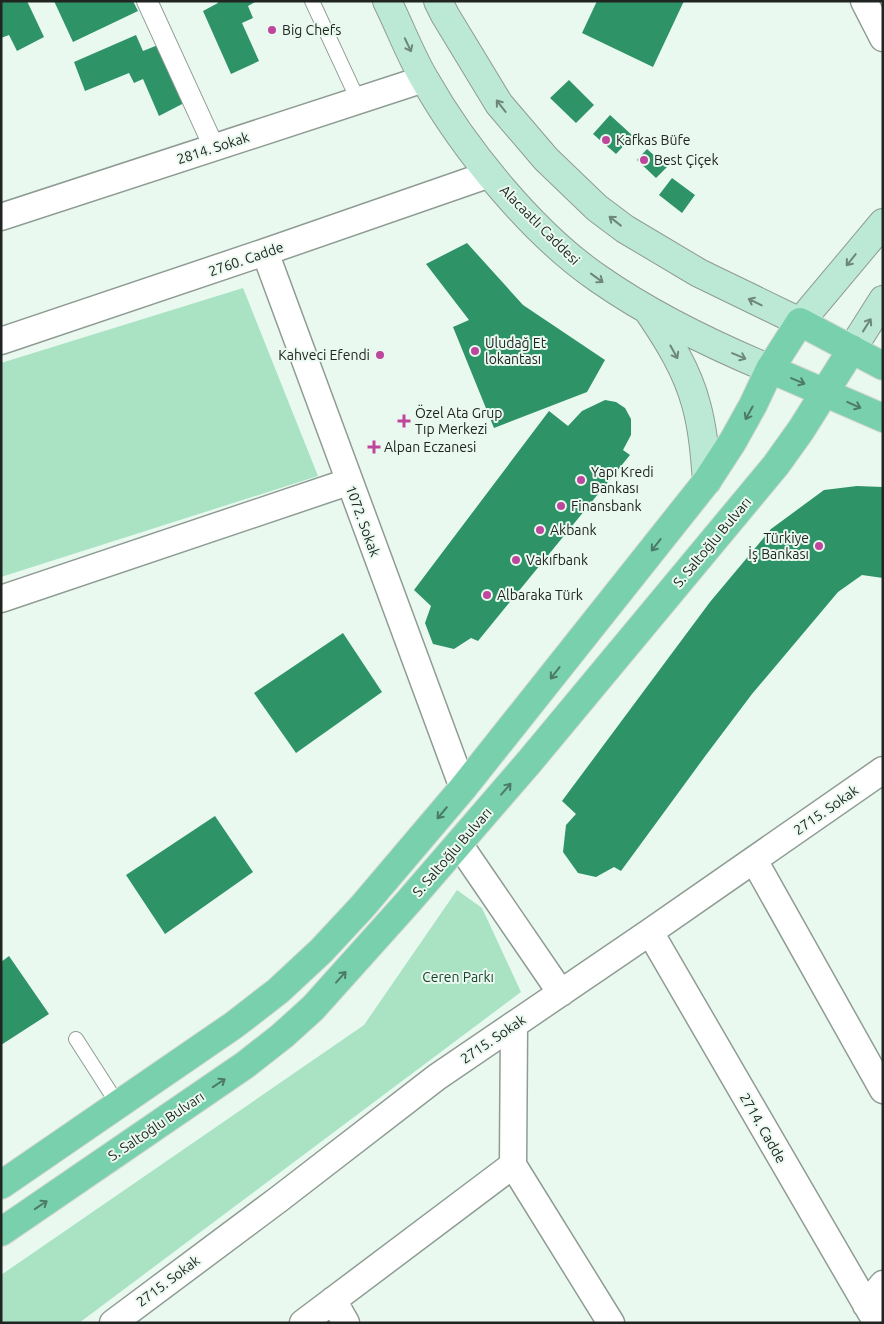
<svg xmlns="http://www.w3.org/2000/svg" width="884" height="1324" font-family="Ubuntu,sans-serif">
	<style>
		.green { fill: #a9e3c3 }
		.building { fill: #2e9366 }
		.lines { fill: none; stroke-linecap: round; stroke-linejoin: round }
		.service-casing { stroke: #8f9c94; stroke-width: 16 }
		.pedestrian-casing { stroke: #8f9c94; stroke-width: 22 }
		.minor-casing { stroke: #8f9c94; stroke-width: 29 }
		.secondary-casing { stroke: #8f9c94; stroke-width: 30 }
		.primary-casing { stroke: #d7d8d7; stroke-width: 30 }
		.service { stroke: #fff; stroke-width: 14 }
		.pedestrian { stroke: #fff; stroke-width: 20 }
		.minor { stroke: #fff; stroke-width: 26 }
		.secondary { stroke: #bce8d6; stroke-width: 28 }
		.primary { stroke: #79d0ad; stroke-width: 28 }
		.oneway { stroke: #6e867c }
		.oneway2 { stroke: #4c7a68 }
		.poi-dot { fill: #be479d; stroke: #eaf9f0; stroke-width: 2 }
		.labels { text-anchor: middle; stroke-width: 4; stroke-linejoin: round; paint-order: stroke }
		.poi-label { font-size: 14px; fill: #202522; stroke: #eaf9f0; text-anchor: start }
		.street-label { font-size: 14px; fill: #202522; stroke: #eaf9f0 }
		.park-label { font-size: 14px; fill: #153e2b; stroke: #eaf9f0 }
	</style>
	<rect width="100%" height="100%" fill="#eaf9f0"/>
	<path class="green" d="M243 288 318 476 1 577V363Z
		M457 890 482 908 521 992 79 1323H1V1275L364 1025Z"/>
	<path class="building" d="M1 1H27L44 37 17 51 9 35 1 38Z
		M54 1H133L138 11 73 42Z
		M217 1H257L248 6 253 18 242 23 259 61 231 74 203 11 218 3Z
		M597 1H684L653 67 582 33Z
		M136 35 143 51 158 45 186 102 159 116 143 79 134 83 129 73 85 91 74 62Z
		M569 80 594 105 576 123 550 98Z
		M610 115 633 136 616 154 593 134Z
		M647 149 667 167 656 178 637 160Z
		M672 178 695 195 682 213 659 195Z
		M467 243 523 305 605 360 587 392 494 428 453 327 469 320 426 264Z
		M605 400 616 402 625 408 631 419V435L623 450 630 455 478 641 471 638 454 649 433 644 425 623 431 606 414 590 549 411 568 426 582 411Z
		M857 486 883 487V578L862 575 838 592 752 694 706 755 621 871 614 867 596 877 578 873 563 852 566 825 576 814 562 801 710 602 771 529 824 490Z
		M343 633 382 692 296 753 254 693Z
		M215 816 253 872 165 934 126 875Z
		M9 956 49 1014 1 1045V962Z"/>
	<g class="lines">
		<g class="service-casing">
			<path id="service" d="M312 1 358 100
				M76 1039 119 1106"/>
		</g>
		<g class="pedestrian-casing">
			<path id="pedestrian" d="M147 1 214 147"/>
		</g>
		<g class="minor-casing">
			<path id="minor" d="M864 1 883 38
				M1 217 424 79
				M265 252 463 788
				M1 341 265 252 490 174
				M1 599 348 482
				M459 844 561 993
				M754 860 883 1090
				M650 932 877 1323
				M514 1025 513 1165 611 1323
				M333 1300 346 1323
				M866 1305 883 1284
				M113 1323 279 1199 437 1077 650 932 883 770
				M303 1323 513 1165"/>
		</g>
		<g class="secondary-casing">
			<path id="secondary" d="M387 1C400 27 410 55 425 80 464 149 533 234 599 279 652 316 710 344 770 369
				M438 1 445 15 499 104 546 159 597 208 625 229 699 273 800 322 883 223
				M649 312C668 340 687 370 696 404 703 429 705 455 707 481
				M852 349 883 300"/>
		</g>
		<g class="primary-casing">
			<path id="primary" d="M770 369 883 418
				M1 1185 234 1025 278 991 321 951 362 907 463 788 707 481 733 441 753 405 770 369 800 322 883 366
				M1 1232 245 1065 282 1036 313 1008 409 901 530 761 776 465 801 430 852 349"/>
		</g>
		<use href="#service" class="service"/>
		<use href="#pedestrian" class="pedestrian"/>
		<use href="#minor" class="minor"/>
		<use href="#secondary" class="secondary"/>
		<use href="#primary" class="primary"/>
	</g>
	<defs><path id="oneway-shaft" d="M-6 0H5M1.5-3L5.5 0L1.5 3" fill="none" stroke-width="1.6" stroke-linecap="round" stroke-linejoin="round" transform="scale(1.25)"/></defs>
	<g class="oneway">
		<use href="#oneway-shaft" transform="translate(408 45) rotate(65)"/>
		<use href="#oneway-shaft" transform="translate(501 106) rotate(-128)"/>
		<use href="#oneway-shaft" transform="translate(615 221) rotate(-142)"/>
		<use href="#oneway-shaft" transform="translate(851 260) rotate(129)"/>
		<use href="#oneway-shaft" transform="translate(597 278) rotate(36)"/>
		<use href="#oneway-shaft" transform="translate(755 302) rotate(-154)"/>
		<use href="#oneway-shaft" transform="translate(867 325) rotate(-58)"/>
		<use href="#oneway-shaft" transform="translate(674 352) rotate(61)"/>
		<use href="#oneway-shaft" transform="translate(739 356) rotate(23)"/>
	</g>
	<g class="oneway2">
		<use href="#oneway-shaft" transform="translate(798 381) rotate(23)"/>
		<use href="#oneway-shaft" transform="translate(854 405) rotate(24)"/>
		<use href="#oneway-shaft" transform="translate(749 413) rotate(119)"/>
		<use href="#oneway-shaft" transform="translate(656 545) rotate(128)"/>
		<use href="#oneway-shaft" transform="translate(555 673) rotate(128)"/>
		<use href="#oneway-shaft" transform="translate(506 789) rotate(-49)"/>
		<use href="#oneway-shaft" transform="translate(442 813) rotate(130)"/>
		<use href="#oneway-shaft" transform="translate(341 977) rotate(-48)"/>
		<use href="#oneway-shaft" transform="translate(219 1083) rotate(-34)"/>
		<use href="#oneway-shaft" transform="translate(41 1205) rotate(-34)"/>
	</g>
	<g class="poi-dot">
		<circle cx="272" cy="30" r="5"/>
		<circle cx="606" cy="140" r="5"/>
		<circle cx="644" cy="160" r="5"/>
		<circle cx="475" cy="351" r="5"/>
		<circle cx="380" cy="355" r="5"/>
		<path d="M401.5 413.5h5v5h5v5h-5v5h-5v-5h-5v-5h5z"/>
		<path d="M371.5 439.5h5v5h5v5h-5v5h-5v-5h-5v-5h5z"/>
		<circle cx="581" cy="480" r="5"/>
		<circle cx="561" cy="506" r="5"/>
		<circle cx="540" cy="530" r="5"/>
		<circle cx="819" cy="546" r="5"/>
		<circle cx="516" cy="560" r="5"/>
		<circle cx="487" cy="595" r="5"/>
	</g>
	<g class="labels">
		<g class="poi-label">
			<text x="282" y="35">Big Chefs</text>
			<text x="616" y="145">Kafkas Büfe</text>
			<text x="654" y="165">Best Çiçek</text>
			<text x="485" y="348">Uludağ Et<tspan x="485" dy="16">lokantası</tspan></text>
			<text x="370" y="360" text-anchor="end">Kahveci Efendi</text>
			<text x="415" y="418">Özel Ata Grup<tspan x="415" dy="16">Tıp Merkezi</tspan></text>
			<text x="384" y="452">Alpan Eczanesi</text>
			<text x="591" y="477">Yapı Kredi<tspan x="591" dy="16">Bankası</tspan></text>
			<text x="571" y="511">Finansbank</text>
			<text x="550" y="535">Akbank</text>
			<text x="809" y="543" text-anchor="end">Türkiye<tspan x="809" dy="16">İş Bankası</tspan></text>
			<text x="526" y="565">Vakıfbank</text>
			<text x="497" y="600">Albaraka Türk</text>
		</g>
		<g class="street-label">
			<text transform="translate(213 148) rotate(-18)" y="5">2814. Sokak</text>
			<text transform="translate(540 225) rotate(45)" y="5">Alacaatlı Caddesi</text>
			<text transform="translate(246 259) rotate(-19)" y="5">2760. Cadde</text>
			<text transform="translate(363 521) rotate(70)" y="5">1072. Sokak</text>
			<text transform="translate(712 542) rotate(-50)" y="5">S. Saltoğlu Bulvarı</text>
			<text transform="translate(826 810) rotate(-35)" y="5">2715. Sokak</text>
			<text transform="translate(452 852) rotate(-49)" y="5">S. Saltoğlu Bulvarı</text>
			<text transform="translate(493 1039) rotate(-34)" y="5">2715. Sokak</text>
			<text transform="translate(156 1126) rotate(-34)" y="5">S. Saltoğlu Bulvarı</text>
			<text transform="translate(763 1128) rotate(60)" y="5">2714. Cadde</text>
			<text transform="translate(168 1281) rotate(-37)" y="5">2715. Sokak</text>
		</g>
		<g class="park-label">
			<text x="458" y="982">Ceren Parkı</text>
		</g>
	</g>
	<rect width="884" height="1324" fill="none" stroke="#202522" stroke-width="5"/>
</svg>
